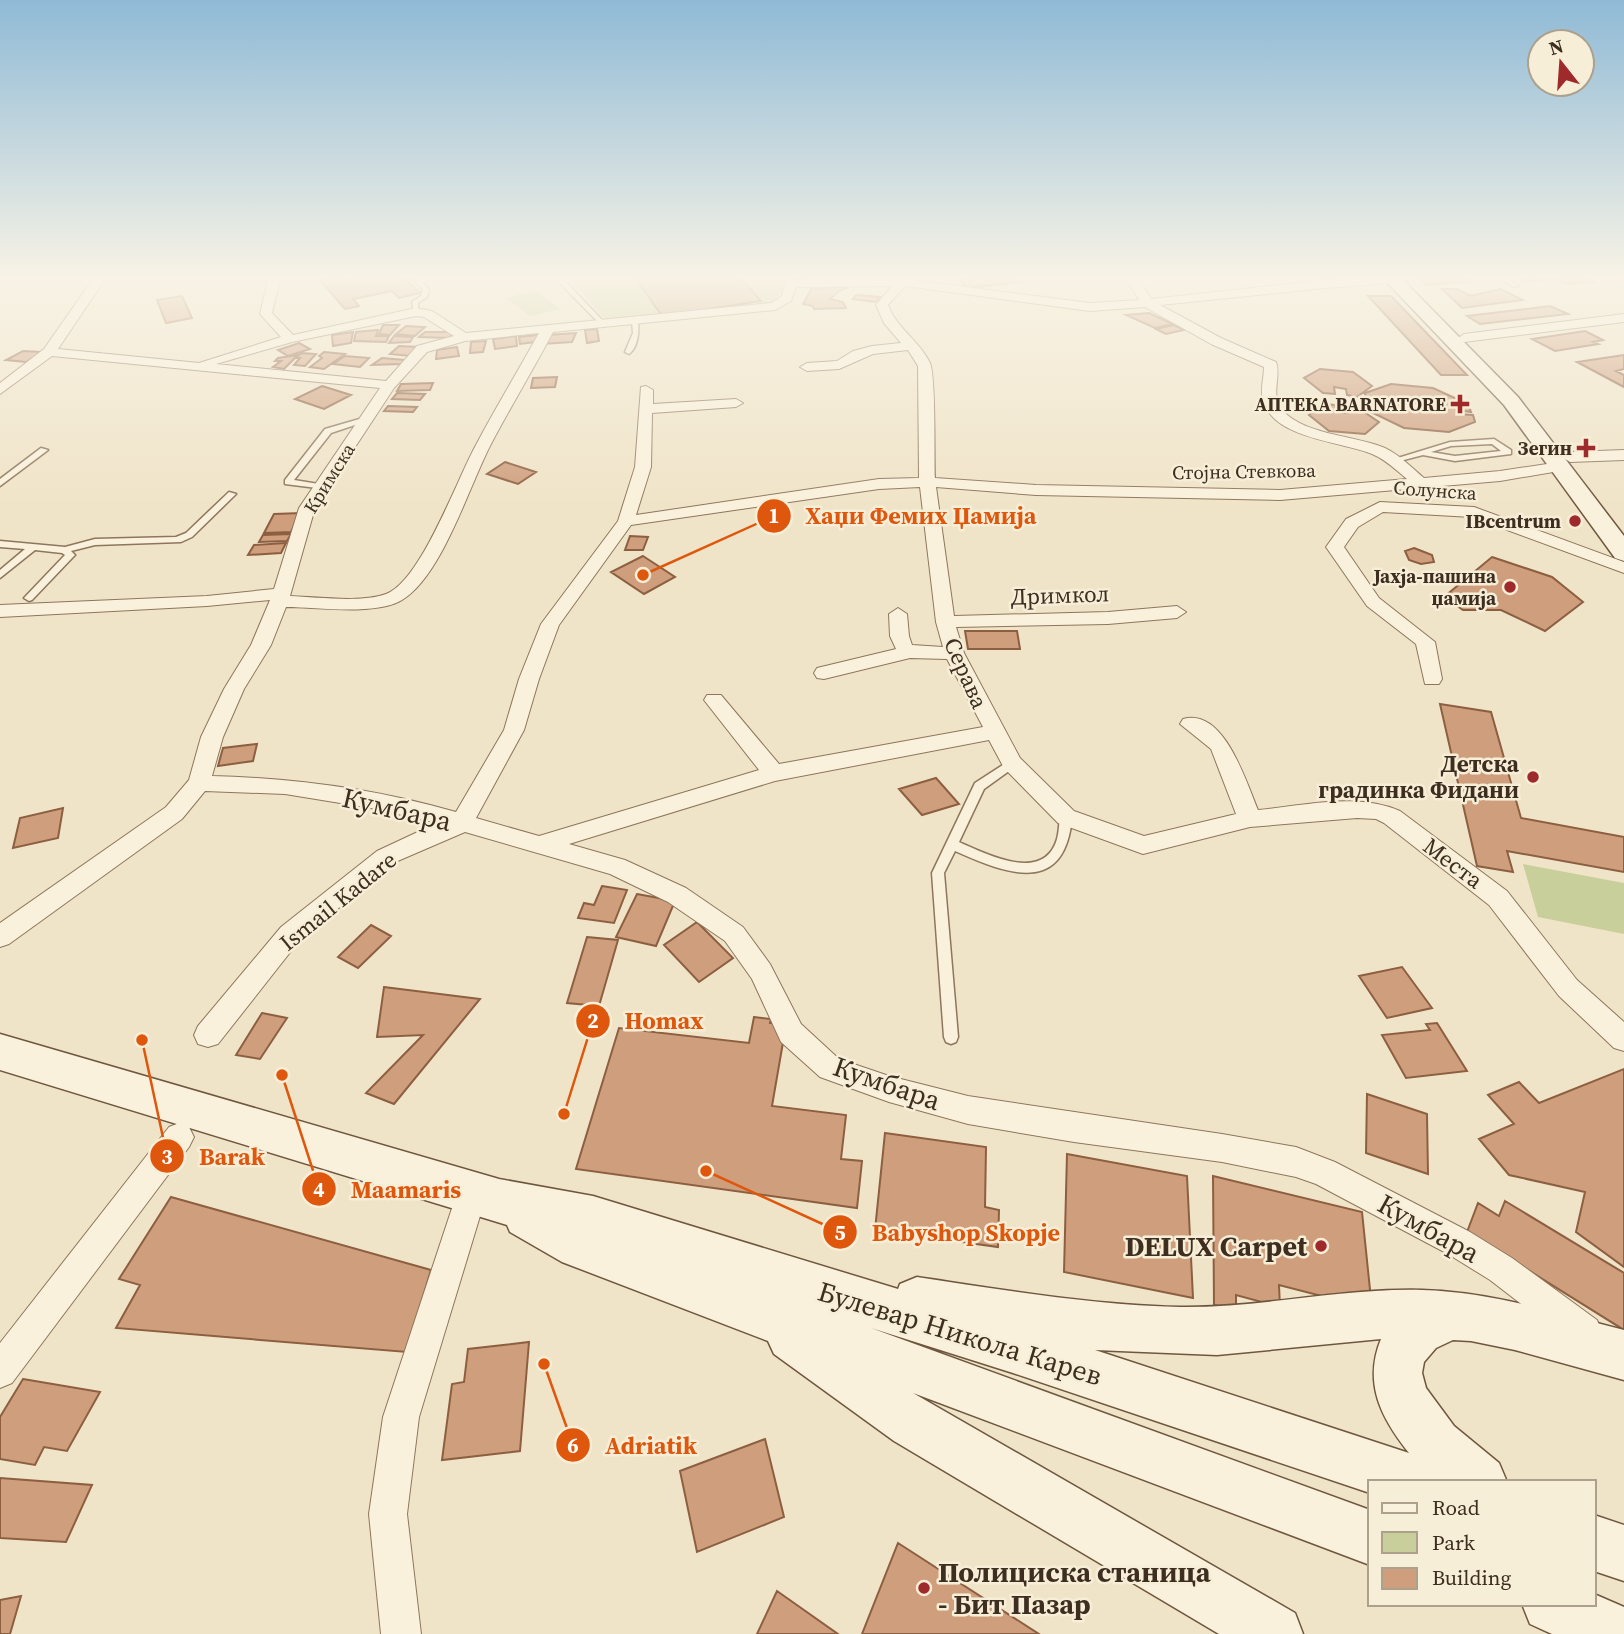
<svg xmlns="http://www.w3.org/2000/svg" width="1624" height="1634" font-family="'Source Serif 4',serif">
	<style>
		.green { fill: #c9cf9b }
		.building { fill: #cf9f7d; stroke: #8d5f41; stroke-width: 2; fill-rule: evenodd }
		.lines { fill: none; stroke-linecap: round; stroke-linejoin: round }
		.lane-casing { stroke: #8d765c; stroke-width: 3 }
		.street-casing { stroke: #8d765c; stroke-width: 2 }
		.secondary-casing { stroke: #6f573f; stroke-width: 3 }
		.lane { fill: #faf1dc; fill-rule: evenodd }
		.street { fill: #faf1dc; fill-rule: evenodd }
		.secondary { fill: #faf1dc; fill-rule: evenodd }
		.poi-dot { fill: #9e2a2b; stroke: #f7eed8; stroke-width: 2.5 }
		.labels { text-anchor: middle; stroke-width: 5; stroke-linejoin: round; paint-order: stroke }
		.far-poi-label { font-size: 19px; font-weight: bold; fill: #3d2e20; stroke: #f7eed8; text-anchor: end }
		.far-street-label { font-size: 19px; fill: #3d2e20; stroke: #f7eed8 }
		.street-label { font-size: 23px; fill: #3d2e20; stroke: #f7eed8 }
		.poi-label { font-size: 23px; font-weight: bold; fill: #3d2e20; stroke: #f7eed8; text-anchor: end }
		.near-street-label { font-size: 28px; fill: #3d2e20; stroke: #f7eed8 }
		.near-poi-label { font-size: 28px; font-weight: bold; fill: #3d2e20; stroke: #f7eed8; text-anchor: end }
		.leader { fill: none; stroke: #df570d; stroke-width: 2.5 }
		.callout-dot { fill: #df570d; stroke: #f7eed8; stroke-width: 2.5 }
		.mark-label { font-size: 21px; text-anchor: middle; font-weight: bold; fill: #fff }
		.callout-label { font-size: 24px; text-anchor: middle; font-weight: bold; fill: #df570d; stroke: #f7eed8; stroke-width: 5; stroke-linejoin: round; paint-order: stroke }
	</style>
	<rect width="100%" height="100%" fill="#f0e4c8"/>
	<path class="green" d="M568 276H778L785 287 773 302 744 308 607 322Z
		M535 290 560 309 530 316 506 298Z
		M1523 864 1624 883V934L1538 917Z"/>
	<path class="building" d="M329 276H339L343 279 358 276H416L417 278 406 280 420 293 399 298 392 291 353 299 359 306 345 309 318 278Z
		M634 276H739L761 301 662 316Z
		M970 276H1016L1022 282 968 288 957 278Z
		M1464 276 1473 282 1426 285 1417 277Z
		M1514 276H1583L1594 282 1566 284 1556 279 1525 282Z
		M849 287 839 291 830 299 843 302 846 308 814 309 813 306 803 304 812 288Z
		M1442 289H1457L1471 296 1501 289 1523 300 1462 308Z
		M856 295 881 297 875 302 853 299Z
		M182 296 192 318 166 323 157 300Z
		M1368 296H1391L1467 375H1441Z
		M1550 306 1568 314 1480 324 1467 316Z
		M1149 313 1173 324 1155 328 1126 315Z
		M383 325H399L390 335 379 334Z
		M1174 325 1184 330 1166 334 1156 329Z
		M406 326 425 327 415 336 396 334Z
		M597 329 599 341 587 343 585 330Z
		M378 330 376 336H389L386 342 354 341 356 332Z
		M1585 331 1603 340 1593 342 1598 344 1555 351 1532 339Z
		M353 332 351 343 333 346 332 335Z
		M425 332H453L450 338 419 337Z
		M576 333 572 342 543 344 547 335Z
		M538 335 535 342 520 344 519 337Z
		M394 336 413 337 410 342 389 343Z
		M516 336 517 346 495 349 493 339Z
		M486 341 483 352 470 353 471 342Z
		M299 343 310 349 288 356 278 350Z
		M399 346 419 347 411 356 390 354Z
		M457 347 459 356 436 359 437 350Z
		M23 351 43 352 26 362 6 360Z
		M324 352 345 354 324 369 310 367 322 358 319 356Z
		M302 353 316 354 305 366 294 365 300 358H295Z
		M298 355 284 369 273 367 281 361H275L278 358Z
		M1624 355V369L1616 371 1624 375V387L1577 362Z
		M345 356 369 358 360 367 333 364Z
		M382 358 406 360 402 364 372 365Z
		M1320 369 1353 372 1372 386 1357 397 1347 395 1346 389 1334 387 1335 394 1323 393 1304 378Z
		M557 377 555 387 531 388 533 378Z
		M433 383 430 390 397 391 401 384Z
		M1391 384 1433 388 1468 404 1471 412 1456 410 1457 414 1473 415 1475 422 1449 432 1404 428 1369 411 1367 403 1383 405 1382 402 1366 400 1365 393ZM1415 403 1432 407 1433 411 1417 412 1410 408 1409 405Z
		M322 386 351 395 324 409 295 399Z
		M397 393 425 394 420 400 392 399Z
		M1323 404 1335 405 1337 412 1348 413 1346 406 1358 408 1379 422 1365 434 1329 431 1309 415Z
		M388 406 417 407 413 412 384 411Z
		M505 462 536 472 518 484 487 474Z
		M301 513 291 532 264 533 274 514Z
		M291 534 287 541 259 542 263 535Z
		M630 536 648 537 643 550H625Z
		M286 543 281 553 248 555 254 545Z
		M1414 548 1432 555 1434 562 1421 564 1409 560 1405 551Z
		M643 556 675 577 644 594 611 572Z
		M1492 557 1552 577 1583 602 1545 631 1501 610H1463L1444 597Z
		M965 631H1017L1020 649H968Z
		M1440 704 1491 712 1521 818 1624 837V872L1507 851 1513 872 1477 866Z
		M257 744 253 761 218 766 223 748Z
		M936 778 959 804 922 815 899 789Z
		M63 808 58 838 13 848 20 818Z
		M602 886 627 890 614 923 578 918 584 903 594 905Z
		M637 894 675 901 656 946 616 937Z
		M697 922 733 958 699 982 664 945Z
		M371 925 391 936 358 968 338 957Z
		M587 937 618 940 599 1006 567 1003Z
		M1402 967 1432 1008 1387 1018 1359 976Z
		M384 987 480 999 394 1104 366 1093 423 1035 377 1037Z
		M262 1013 287 1018 260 1059 236 1055Z
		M754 1017 771 1019 770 1023 786 1025 772 1106 846 1115 841 1159 862 1161 857 1208 576 1169 619 1028 749 1043Z
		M1437 1023 1467 1071 1406 1078 1382 1035 1430 1030 1426 1024Z
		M1624 1069V1267L1576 1232 1585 1192 1509 1175 1479 1139 1514 1124 1488 1095 1519 1082 1539 1103Z
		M1367 1094 1427 1114 1428 1174 1366 1153Z
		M885 1133 986 1147 985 1207 999 1210 998 1247 875 1230Z
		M1067 1154 1187 1176 1193 1298 1064 1272Z
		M1213 1176 1362 1212 1372 1309 1279 1285 1280 1307 1236 1295V1310L1214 1305Z
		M171 1197 431 1270 407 1352 116 1328 140 1285 119 1279Z
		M1505 1201 1624 1273V1330L1467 1232 1478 1203 1499 1216Z
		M529 1342 520 1451 442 1460 452 1384 464 1382 468 1349Z
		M23 1379 100 1392 67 1451 44 1447 35 1465 0 1459V1417Z
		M765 1439 784 1517 697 1552 680 1471Z
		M0 1478 92 1485 66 1542 0 1538Z
		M898 1543 1039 1634H862Z
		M777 1591 838 1634H757Z
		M21 1596 10 1634H0V1600Z"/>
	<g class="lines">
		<g class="lane-casing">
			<path id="lane" d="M424 276H432L423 282 429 290 427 297 418 303V313H414L412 302 421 296 423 290 416 282Z
				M553 276H560L605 323V325H601Z
				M1493 276H1501L1519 286 1514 287Z
				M635 319 638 321C639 332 638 347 629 354L625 352 633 333 632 321Z
				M363 418 370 420 331 433 294 480 325 485V489L285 484V480L325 429Z
				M1494 439 1511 450V454L1455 461 1423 455 1392 463 1388 461 1450 442ZM1492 444 1501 451 1455 456 1431 452 1451 446Z
				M41 448 48 450 0 486V479Z
				M229 492 236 494 192 537 181 542 95 545 71 551 75 555 73 557 32 600 29 601 24 598 65 555 62 553 35 550 0 578V570L25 549 0 547V541L65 547 95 539 176 537 186 533Z
				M1012 759 1018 763 1016 766 984 789 959 842C986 854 1044 884 1057 839 1059 832 1059 824 1060 817L1066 812 1072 817C1065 897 1006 874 955 851L944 873 958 1037 956 1042 951 1044 946 1042 944 1037 932 873 975 783Z"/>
		</g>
		<g class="street-casing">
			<path id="street" d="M95 276H107L58 349 199 363 281 337 260 314 269 276H281L272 313 293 335 416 308 432 311 466 333 772 303 782 296 785 284 791 280 913 276 910 280 1090 303 1139 300 1125 276H1137L1151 299 1325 280 1407 277 1409 279 1403 282 1325 288 1160 305 1221 338 1276 362C1281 375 1272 392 1279 405 1296 435 1356 435 1385 448 1400 455 1412 468 1424 478L1500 471 1560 462 1565 464 1568 467 1565 470 1500 481 1280 500 1036 495 936 487 954 616 1108 612 1177 606 1186 612 1177 618 1108 624 956 627 964 653 1020 758 1074 811 1144 836 1236 814 1211 749 1180 724 1183 719C1224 707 1246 782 1258 810 1302 806 1358 792 1400 811L1507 891 1577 980 1624 1022V1051L1614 1048 1559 996 1489 905 1384 823 1376 819 1357 818 1250 827 1143 854 1058 823 1004 768 989 740 775 781 569 844 625 860 686 888 743 927 770 964 801 1024 839 1059 889 1076 968 1096 1222 1134 1296 1147 1335 1162 1470 1232 1512 1258 1597 1320 1602 1332 1597 1344 1585 1349 1573 1344 1490 1280 1448 1254 1316 1184 1296 1177 1222 1162 1074 1142 968 1124 889 1102 820 1077 781 1042 752 979 725 941 668 902 610 874 465 832 393 863 299 941 218 1044 208 1047 198 1044 194 1035 198 1026 281 927 377 851 437 823 371 808 285 794 205 791 182 819 9 944 0 947V923L166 807 189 780 201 737 224 689 251 645 270 600 207 606 0 617V605L207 596 274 589 299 508 380 388 52 356 0 394V383L44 349ZM892 286 876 305 884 323 901 343 872 346 853 351 837 361 807 363 800 367 807 371 839 369 873 354 908 350 918 366 919 478 879 479 636 515 651 467 652 413 736 407 743 403 736 399 653 404V390L646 386 641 387 635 467 618 521 541 624 519 679 504 730 456 812C376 789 295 778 212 776L223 737 244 689 271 645 286 607C316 607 376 616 402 600 442 576 469 486 491 444 511 406 533 370 553 332L775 310 791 301 796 287ZM905 286 1090 311 1145 307 1211 344 1264 367C1264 378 1260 389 1263 400 1273 439 1341 441 1372 454 1385 459 1396 470 1407 479L1280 490 1036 485 935 478C934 457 936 376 930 363 919 340 897 329 888 305ZM416 316 424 317 454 336 417 346 386 381 216 364 292 342ZM539 333C518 371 496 407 476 445 457 479 421 581 386 594 362 603 316 597 290 596L315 508 394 388 427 352 465 341ZM920 487 936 622 943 647 912 645 909 636 907 614 898 608 889 614 890 636 896 649 817 668 814 673 817 678 824 679 910 658 947 659 983 727 779 764 721 695H707L704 700 759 770 539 836 476 818 524 730 539 679 559 625 631 525 879 489Z
				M1624 314V322L1464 342 1458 338 1464 334Z
				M1624 450V460L1570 462 1562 457 1570 452Z
				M1380 502 1474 507 1624 562V573L1472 517 1383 512 1358 527 1344 547 1379 598 1435 642 1442 679 1439 684H1425L1416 644 1367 606 1326 547 1346 519Z
				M179 1123 189 1127 194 1137 189 1147 12 1383 0 1388V1343L169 1127Z
				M472 1178 483 1182 487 1193 419 1417 407 1514 421 1634H381L369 1514 383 1417 457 1193 461 1182Z"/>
		</g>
		<g class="secondary-casing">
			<path id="secondary" d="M1381 276H1399L1518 397 1624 536V561L1615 558 1504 405Z
				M0 1034 499 1179 593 1196 898 1289 900 1284 917 1277C1004 1290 1092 1305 1180 1307 1261 1308 1341 1288 1422 1290 1492 1292 1557 1313 1624 1330V1380L1515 1350 1471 1341 1453 1340 1436 1348 1424 1362 1422 1373 1426 1388 1454 1426 1499 1463 1507 1482H1370V1493L1013 1373 871 1328 1370 1510V1565L913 1393 1295 1613 1303 1634H1219L894 1441 774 1354 768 1341 562 1262 510 1232 507 1225 0 1070ZM1381 1339C1363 1383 1381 1418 1409 1453L1095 1350 1217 1355Z
				M1594 1515 1624 1525V1581L1594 1571Z
				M1594 1594 1624 1607V1634H1552L1530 1624 1522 1604H1594Z"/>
		</g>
		<use href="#lane" class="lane"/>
		<use href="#street" class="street"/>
		<use href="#secondary" class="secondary"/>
	</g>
	<linearGradient id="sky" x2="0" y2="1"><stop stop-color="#8fbad6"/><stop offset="0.55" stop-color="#f8f3e6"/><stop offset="1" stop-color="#f8f3e6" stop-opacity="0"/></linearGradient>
	<rect width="1624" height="505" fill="url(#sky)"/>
	<g class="poi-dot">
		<path d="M1456.5 393.5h7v7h7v7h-7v7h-7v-7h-7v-7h7z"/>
		<path d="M1582.5 437.5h7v7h7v7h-7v7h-7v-7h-7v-7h7z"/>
		<circle cx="1575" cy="521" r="7"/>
		<circle cx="1510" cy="587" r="7"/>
		<circle cx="1533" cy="777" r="7"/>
		<circle cx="1321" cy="1246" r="7"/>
		<circle cx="924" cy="1588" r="7"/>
	</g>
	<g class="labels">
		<g class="far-poi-label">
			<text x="1446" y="411">АПТЕКА BARNATORE</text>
			<text x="1572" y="455">Зегин</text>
			<text x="1561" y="528">IBcentrum</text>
			<text x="1496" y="583">Јахја-пашина<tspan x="1496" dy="22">џамија</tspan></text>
		</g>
		<g class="far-street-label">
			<text transform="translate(1244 471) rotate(-1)" y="7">Стојна Стевкова</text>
			<text transform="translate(329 478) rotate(-58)" y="7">Кримска</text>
			<text transform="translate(1435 490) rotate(4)" y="7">Солунска</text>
		</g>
		<g class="street-label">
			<text transform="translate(1060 595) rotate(-2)" y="8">Дримкол</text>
			<text transform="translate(966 673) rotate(66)" y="8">Серава</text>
			<text transform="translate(1453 863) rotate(37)" y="8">Места</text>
			<text transform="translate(338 901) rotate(-39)" y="8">Ismail Kadare</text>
		</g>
		<g class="poi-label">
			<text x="1519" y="772">Детска<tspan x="1519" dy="26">градинка Фидани</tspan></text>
		</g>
		<g class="near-street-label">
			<text transform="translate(397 809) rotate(13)" y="10">Кумбара</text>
			<text transform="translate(887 1083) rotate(19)" y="10">Кумбара</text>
			<text transform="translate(1429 1228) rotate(29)" y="10">Кумбара</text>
			<text transform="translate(960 1333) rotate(17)" y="10">Булевар Никола Карев</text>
		</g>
		<g class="near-poi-label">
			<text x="1307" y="1256">DELUX Carpet</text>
			<text x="938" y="1582" text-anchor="start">Полициска станица<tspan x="938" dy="32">- Бит Пазар</tspan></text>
		</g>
	</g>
	<path class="leader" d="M643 575L774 516M564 1114L593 1021M142 1040L167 1156M282 1075L319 1189M706 1171L840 1232M544 1364L573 1445"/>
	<g class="callout-dot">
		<circle cx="643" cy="575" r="7"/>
		<circle cx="564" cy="1114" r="7"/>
		<circle cx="142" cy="1040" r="7"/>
		<circle cx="282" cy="1075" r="7"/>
		<circle cx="706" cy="1171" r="7"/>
		<circle cx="544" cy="1364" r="7"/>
		<circle cx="774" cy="516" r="18"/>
		<circle cx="593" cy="1021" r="18"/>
		<circle cx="167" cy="1156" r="18"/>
		<circle cx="319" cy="1189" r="18"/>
		<circle cx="840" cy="1232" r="18"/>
		<circle cx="573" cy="1445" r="18"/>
	</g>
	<g class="mark-label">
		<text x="774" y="523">1</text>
		<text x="593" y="1028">2</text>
		<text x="167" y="1164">3</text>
		<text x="319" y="1197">4</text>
		<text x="840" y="1240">5</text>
		<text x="573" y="1453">6</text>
	</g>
	<g class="callout-label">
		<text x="921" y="524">Хаџи Фемих Џамија</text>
		<text x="664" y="1029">Homax</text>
		<text x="232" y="1165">Barak</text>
		<text x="406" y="1198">Maamaris</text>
		<text x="966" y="1241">Babyshop Skopje</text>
		<text x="651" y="1454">Adriatik</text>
	</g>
	<rect x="1368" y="1480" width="228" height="126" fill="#f7eed8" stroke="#ada18e" stroke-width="2"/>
	<rect x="1382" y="1503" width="35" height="10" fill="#faf1dc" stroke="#ada18e" stroke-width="2"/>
	<text x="1432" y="1515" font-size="21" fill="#3d2e20">Road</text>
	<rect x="1382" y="1532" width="35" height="21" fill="#c9cf9b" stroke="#ada18e" stroke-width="2"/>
	<text x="1432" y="1550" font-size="21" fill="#3d2e20">Park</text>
	<rect x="1382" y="1568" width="35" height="21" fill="#cf9f7d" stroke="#ada18e" stroke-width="2"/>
	<text x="1432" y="1585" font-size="21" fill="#3d2e20">Building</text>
	<g transform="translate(1561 63) rotate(343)"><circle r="33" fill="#f7eed8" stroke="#ada18e" stroke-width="2"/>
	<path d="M0-5L12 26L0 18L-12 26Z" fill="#9e2a2b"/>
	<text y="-10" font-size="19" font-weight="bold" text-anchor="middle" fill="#3d2e20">N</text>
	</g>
</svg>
